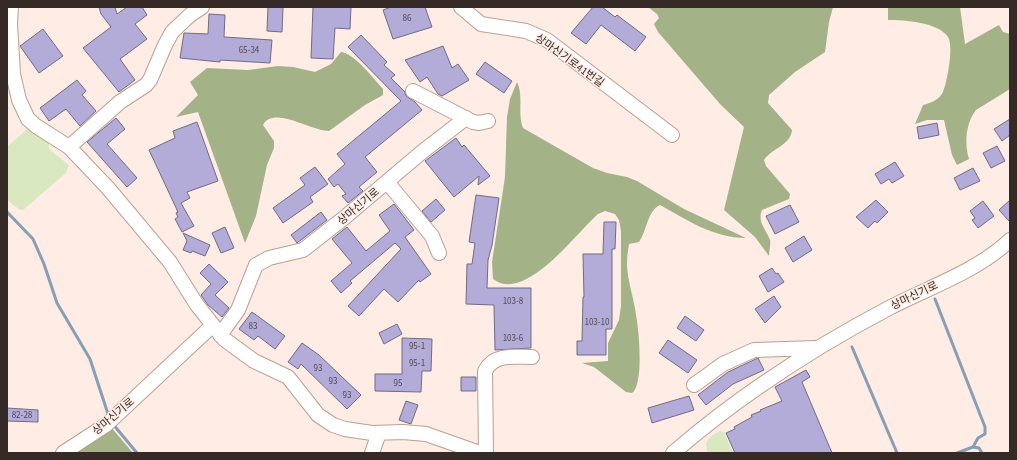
<svg xmlns="http://www.w3.org/2000/svg" width="1017" height="460" font-family="'Source Sans 3','Noto Sans KR',sans-serif">
	<style>
		.green { fill: #dae8c0 }
		.forest { fill: #a3b287 }
		.lines { fill: none; stroke-linecap: round; stroke-linejoin: round }
		.stream { stroke: #879eb4; stroke-width: 3 }
		.building { fill: #b3acd8; stroke: #6f6c83 }
		.minor-casing { stroke: #bb9f94; stroke-width: 16 }
		.minor { stroke: #fff; stroke-width: 14 }
		.labels { text-anchor: middle; stroke-width: 3; stroke-linejoin: round; paint-order: stroke }
		.number-label { font-size: 9px; fill: #544a52 }
		.street-label { font-size: 11px; fill: #352a25; stroke: #feece5 }
	</style>
	<rect width="100%" height="100%" fill="#feece5"/>
	<path class="green" d="M27 129 49 140V149L69 165 66 173 23 210H20L7 200V147Z
		M720 431 724 432 733 453H708C703 441 709 436 720 431Z"/>
	<path class="forest" d="M648 7H833L829 22 825 52 795 72 769 95 768 103 792 130C791 145 772 148 764 160L766 166 790 194 789 199 762 210C757 222 766 229 770 240 771 244 769 251 769 256L755 237 724 210 744 127 720 104 658 32 654 24 659 18 657 14Z
		M888 7H960L965 44 999 25 1003 32 1010 34V89L976 110C966 123 964 143 969 159L957 165 952 155 944 120H927L915 124 923 105C931 103 939 100 943 92 947 83 954 46 948 37 938 22 904 20 888 20Z
		M341 52C354 53 374 79 383 89V95L365 105 329 131C313 132 273 105 263 125L274 141V148L267 165 256 216 245 243 198 112 176 117 198 95 190 82 207 68 248 70 278 66 293 67 315 72 331 64Z
		M517 82C524 96 517 113 523 128L593 168 607 173 627 177 637 181 684 209 746 238C714 238 687 220 660 205 647 211 647 231 639 242L629 244C628 250 627 257 627 263 627 280 634 298 636 315 639 329 644 385 632 393L626 392 594 367 582 363 608 361V343L619 320 621 306V231L619 220 615 214 605 211 598 214C577 232 525 304 493 279L492 262 505 177 507 117 510 99Z
		M110 426 133 453H69Z"/>
	<g class="lines">
		<path class="stream" d="M7 212 33 239 44 264 57 303 90 359 109 417
			M935 299 985 427V434L978 438 973 447
			M852 347 897 453
			M112 423 137 453
			M957 453 973 447 979 448 982 453"/>
	</g>
	<path class="building" d="M99 7H115L117 14 127 7H142L147 15 135 24 147 39 120 59 135 80 119 92 83 48 111 27 101 14Z
		M268 7H283L282 32 267 31Z
		M313 7H351L350 29 335 28 333 59 311 58Z
		M391 7H425L432 27 393 39 383 10Z
		M593 7H602L615 17 617 15 646 37 635 51 601 25 586 44 571 33Z
		M209 14 225 15 224 37 272 40 270 63 220 60V62L180 58 184 33 208 34Z
		M43 29 63 56 39 73 20 46Z
		M361 35 387 62 384 65 395 75 391 78 405 92 406 96 415 102 422 110 365 157 377 172 359 187 363 191 348 203 342 196 346 194 338 184 334 187 328 179 345 164 337 154 401 101 348 47Z
		M443 46 452 68 458 64 469 80 442 96 438 94 427 77 420 82 405 60Z
		M485 62 512 81 504 93 476 74Z
		M77 80 86 91 82 95 96 111 80 126 66 109 49 121 40 108Z
		M116 118 125 129 107 144 137 178 127 187 87 142Z
		M1010 119V135L1002 141 994 129Z
		M197 122 218 181 187 192 190 198 181 203 194 226 182 232 175 219 178 217 176 213 178 212 149 150 175 138 173 131Z
		M937 123 939 135 919 139 917 127Z
		M456 138 462 147 464 145 490 176 478 185 479 176 454 197 425 161Z
		M997 146 1005 161 991 168 983 153Z
		M895 162 904 176 892 183 889 179 881 184 875 174Z
		M315 167 328 184 310 197 313 202 283 223 273 208 305 185 300 178Z
		M973 168 980 181 960 190 954 178Z
		M476 195 499 198 492 245 488 260 487 288H531V348L495 350 494 305 466 304 467 264H472L475 243 469 242Z
		M436 199 445 210 431 222 422 211Z
		M876 200 888 212 877 223 875 221 868 228 856 217Z
		M1010 200V222L999 210Z
		M983 201 994 216 978 228 972 220 975 218 970 211Z
		M394 204 414 230 405 237 431 274 420 282 419 280 398 302 384 289 359 316 348 306 401 249 395 243 350 281 352 283 341 293 331 281 352 263 332 239 347 227 366 251 390 231 379 215Z
		M790 205 799 222 775 234 766 216Z
		M321 212 327 220 297 243 291 235Z
		M604 222H616L615 249H612V329H606V355H577V341H582L583 297H584L583 254H603Z
		M225 227 234 248 221 253 212 233Z
		M183 233 210 245 205 256 192 251 191 253 183 250 187 241Z
		M804 236 812 250 793 262 785 248Z
		M209 264 228 282 215 295 229 308 222 317 208 305 201 295 211 284 200 273Z
		M772 268 776 274 778 273 784 282 768 292 759 276Z
		M774 296 781 307 765 323 755 309Z
		M252 312 285 336 275 349 258 336 254 340 239 329Z
		M685 316 704 330 696 341 677 328Z
		M397 324 402 334 384 344 379 333Z
		M402 338 432 339 431 371H422L421 392 375 391V374H402Z
		M668 340 697 360 688 373 659 353Z
		M302 343 319 355 361 395 347 409 301 364 298 369 288 362Z
		M758 358 764 370 733 384 706 405 698 395 728 372Z
		M806 370 810 377 802 382 832 453H735L726 433 735 429 734 427 752 417 751 415 761 411 760 410 782 401 775 387Z
		M461 377H476V391H461Z
		M689 396 694 410 652 423 648 408Z
		M406 401 418 405 411 424 399 420Z
		M7 408 38 410V422L7 421Z"/>
	<g class="lines">
		<g class="minor-casing">
			<path id="minor" d="M11 7 10 24 13 74 19 100 28 119 36 126 69 147 108 188 170 262 197 305 224 339 254 361 288 377 318 415 333 425 345 429 372 433 403 432 426 434 480 453
				M461 7 481 24 526 31 547 40 672 135
				M413 91 473 122 479 123 488 121
				M69 147 120 102 146 85 150 80 165 45 172 32 190 15 202 7
				M387 182 432 236 439 253
				M220 335 238 310 256 265 269 258 303 250 344 218 422 152 466 118
				M694 385 723 364 754 350 816 348
				M63 453 106 425 212 326
				M372 453 379 433
				M486 453 485 371C494 353 515 357 532 357
				M673 453C739 396 811 349 889 308 929 287 976 272 1010 240"/>
		</g>
		<use href="#minor" class="minor"/>
	</g>
	<g class="labels">
		<g class="number-label">
			<text x="407" y="21">86</text>
			<text x="249" y="53">65-34</text>
			<text x="513" y="304">103-8</text>
			<text x="597" y="325">103-10</text>
			<text x="253" y="329">83</text>
			<text x="513" y="341">103-6</text>
			<text x="417" y="349">95-1</text>
			<text x="417" y="366">95-1</text>
			<text x="318" y="371">93</text>
			<text x="333" y="384">93</text>
			<text x="398" y="386">95</text>
			<text x="347" y="398">93</text>
			<text x="22" y="418">82-28</text>
		</g>
		<g class="street-label">
			<text transform="translate(570 60) rotate(36)" y="4">상마신기로41번길</text>
			<text transform="translate(358 206) rotate(-40)" y="4">상마신기로</text>
			<text transform="translate(914 295) rotate(-26)" y="4">상마신기로</text>
			<text transform="translate(113 416) rotate(-40)" y="4">상마신기로</text>
		</g>
	</g>
	<rect width="1017" height="460" fill="none" stroke="#352a25" stroke-width="16"/>
</svg>
